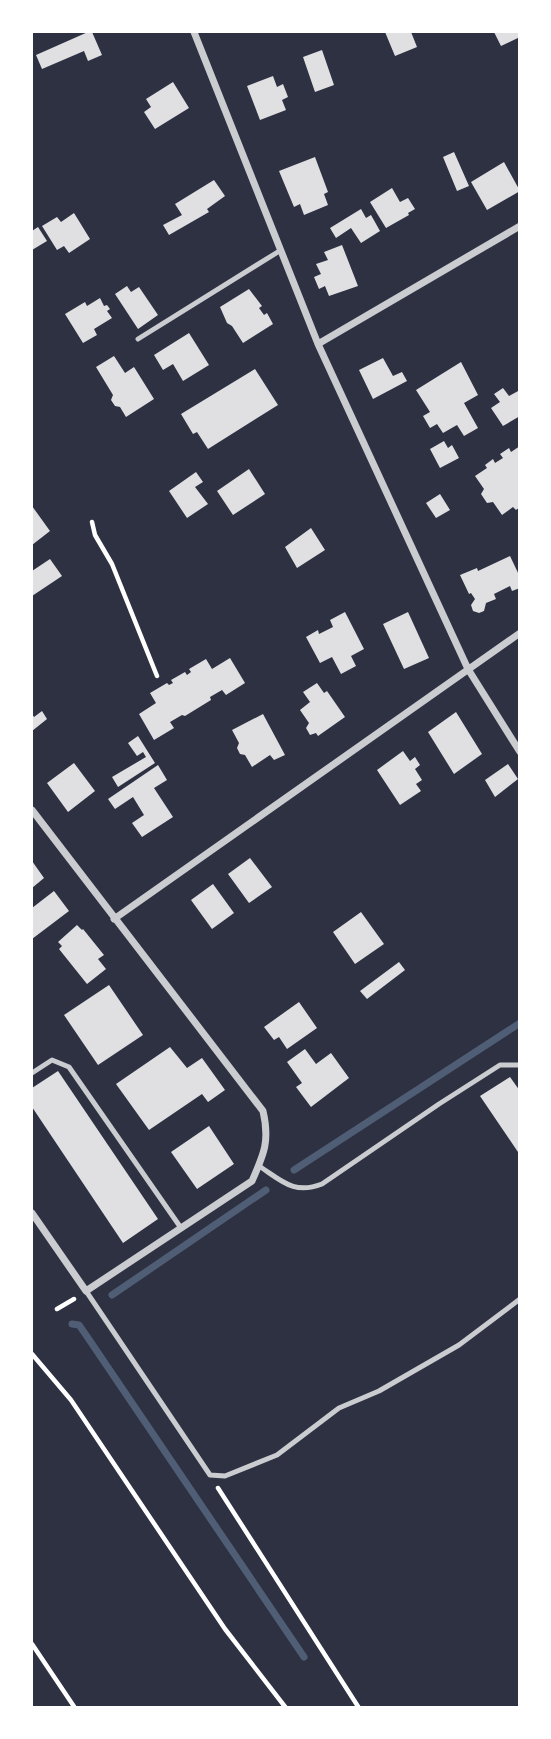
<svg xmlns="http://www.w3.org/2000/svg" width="551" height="1739" font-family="'Titillium Web',sans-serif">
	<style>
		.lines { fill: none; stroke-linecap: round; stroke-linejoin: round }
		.stream { stroke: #4f5d75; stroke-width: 7 }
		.building { fill: #e0e0e3 }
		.path { stroke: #fff; stroke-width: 4.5 }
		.service { stroke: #caccd0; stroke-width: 5 }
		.minor { stroke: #caccd0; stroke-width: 7 }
	</style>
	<rect width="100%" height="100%" fill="#2d3142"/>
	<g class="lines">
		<path class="stream" d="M294 1170 520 1023
			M112 1295 266 1190
			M72 1324 79 1325 86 1335 304 1657"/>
	</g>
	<path class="building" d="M88 32H92L102 55 88 61 84 51 42 69 36 55Z
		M385 32H411L417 47 395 56Z
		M494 32H520V37L501 46Z
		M322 50 334 85 315 92 303 57Z
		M273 76 277 87 283 84 288 97 282 100 286 110 260 120 247 86Z
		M173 82 189 108 155 129 144 112 151 107 146 99Z
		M454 152 469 186 457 191 443 157Z
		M315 157 328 192 324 194 328 205 304 215 300 204 294 207 279 171Z
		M504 162 520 191 487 210 471 182Z
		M214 180 225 196 207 209 209 212 169 235 163 225 182 215 175 204Z
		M392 188 400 202 408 198 415 209 408 213 409 215 386 228 370 202Z
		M361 209 366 218 371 215 380 231 361 243 351 228 336 238 330 228Z
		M74 213 90 239 69 253 64 246 57 250 42 226 57 217 61 222Z
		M38 227 47 241 32 250V231Z
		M342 245 358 286 329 296 325 286 319 289 314 277 321 274 316 264 328 260 324 252Z
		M127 286 131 292 139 287 158 315 138 329 115 294Z
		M249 289 262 306 259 308 264 315 267 313 273 324 243 343 232 326 227 323 220 307Z
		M100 298 104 306 107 305 110 309 107 311 112 318 94 329 97 335 83 343 65 314 85 302 87 306Z
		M189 333 209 365 183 381 173 364 163 370 154 355Z
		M114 356 125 373 134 367 154 399 126 417 120 407 115 406 111 400 113 395 96 367Z
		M383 358 393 376 402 372 407 381 373 399 359 370Z
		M461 362 478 395 464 403 478 428 464 436 457 425 443 433 437 424 430 428 423 416 430 412 416 390Z
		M255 369 278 405 208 449 197 432 193 434 181 414Z
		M503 388 509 396 520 390V416L503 426 491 408 500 402 494 394Z
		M444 441 448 448 452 445 459 458 440 468 430 449Z
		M520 446V507L516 510 513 507 502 515 493 502 487 503 481 494 484 489 475 476 487 468 485 465 493 459 495 463 503 458 500 454 509 448 511 452Z
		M249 469 265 494 233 515 217 491Z
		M196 472 203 482 195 487 208 504 187 518 169 491Z
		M440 494 450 510 436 518 426 503Z
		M32 506 50 531 32 545Z
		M311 528 325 550 297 568 285 547Z
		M510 556 520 577V588L512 591 510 586 494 594 496 599 486 603 484 611 479 613 473 611 471 605 475 599 471 593 469 594 460 575 477 568 478 571Z
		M50 559 62 576 32 596V571Z
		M345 612 364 649 351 656 356 666 341 674 332 657 320 663 306 637 318 630 319 634 333 627 330 620Z
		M408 612 429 658 404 669 383 624Z
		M230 658 245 683 226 695 222 690 210 697 211 700 185 716 182 715 170 722 174 728 154 740 139 714 156 703 150 693 167 683 169 685 173 683 171 680 185 672 187 675 191 672 189 669 206 659 212 669Z
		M317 683 324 693 327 691 345 717 318 736 316 733 310 735 306 728 309 723 300 710 310 702 303 692Z
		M42 711 47 719 32 731V714L34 717Z
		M456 712 482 754 454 774 428 732Z
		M263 714 285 755 274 760 270 755 252 767 245 755 240 754 237 748 239 743 232 730Z
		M138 736 155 763 118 787 112 777 146 757 143 752 137 756 128 743Z
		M403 751 410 761 415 757 420 765 415 769 422 780 416 784 421 791 400 805 377 770Z
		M74 763 95 791 68 812 47 783Z
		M508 764 518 779 495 797 485 780Z
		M158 765 167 780 154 788 173 817 142 837 132 823 144 815 133 797 115 809 108 799Z
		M250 858 272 887 249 903 228 874Z
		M32 861 44 878 32 888Z
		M213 884 234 913 212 929 191 900Z
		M54 891 69 911 32 939V908Z
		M361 912 384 944 355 964 333 932Z
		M77 925 82 930 83 929 104 955 98 959 106 969 87 984 59 949 62 946 58 942Z
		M399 962 405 970 367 999 360 991Z
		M109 985 143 1035 98 1065 64 1015Z
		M299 1002 317 1028 287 1049 279 1037 274 1040 264 1027Z
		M170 1047 187 1068 202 1058 225 1090 208 1102 202 1094 149 1130 116 1084Z
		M305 1049 316 1064 331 1053 349 1078 311 1107 296 1087 302 1083 287 1062Z
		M58 1071 158 1219 123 1243 32 1107V1088Z
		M510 1077 520 1091V1155L480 1096Z
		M209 1126 234 1164 197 1189 171 1152Z"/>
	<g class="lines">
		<path class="path" d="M92 522 95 535 112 564 157 676
			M57 1309 74 1299
			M32 1354 71 1400 225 1629 286 1708
			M218 1488 359 1708
			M32 1644 75 1708"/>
		<path class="service" d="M138 339 281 250
			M32 1073 52 1060 69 1067 181 1228
			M259 1166C282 1181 294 1195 322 1184L439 1104 500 1065H520
			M86 1291 210 1475 225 1476 277 1455 339 1408 379 1391 459 1345 520 1299"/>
		<path class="minor" d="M194 32 318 344 468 669 520 752
			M318 344 520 226
			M32 810 263 1111C270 1141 264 1154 252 1181L86 1291 32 1213
			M114 919 520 633"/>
	</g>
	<rect width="551" height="1739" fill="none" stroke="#ffffff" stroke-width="66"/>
</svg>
